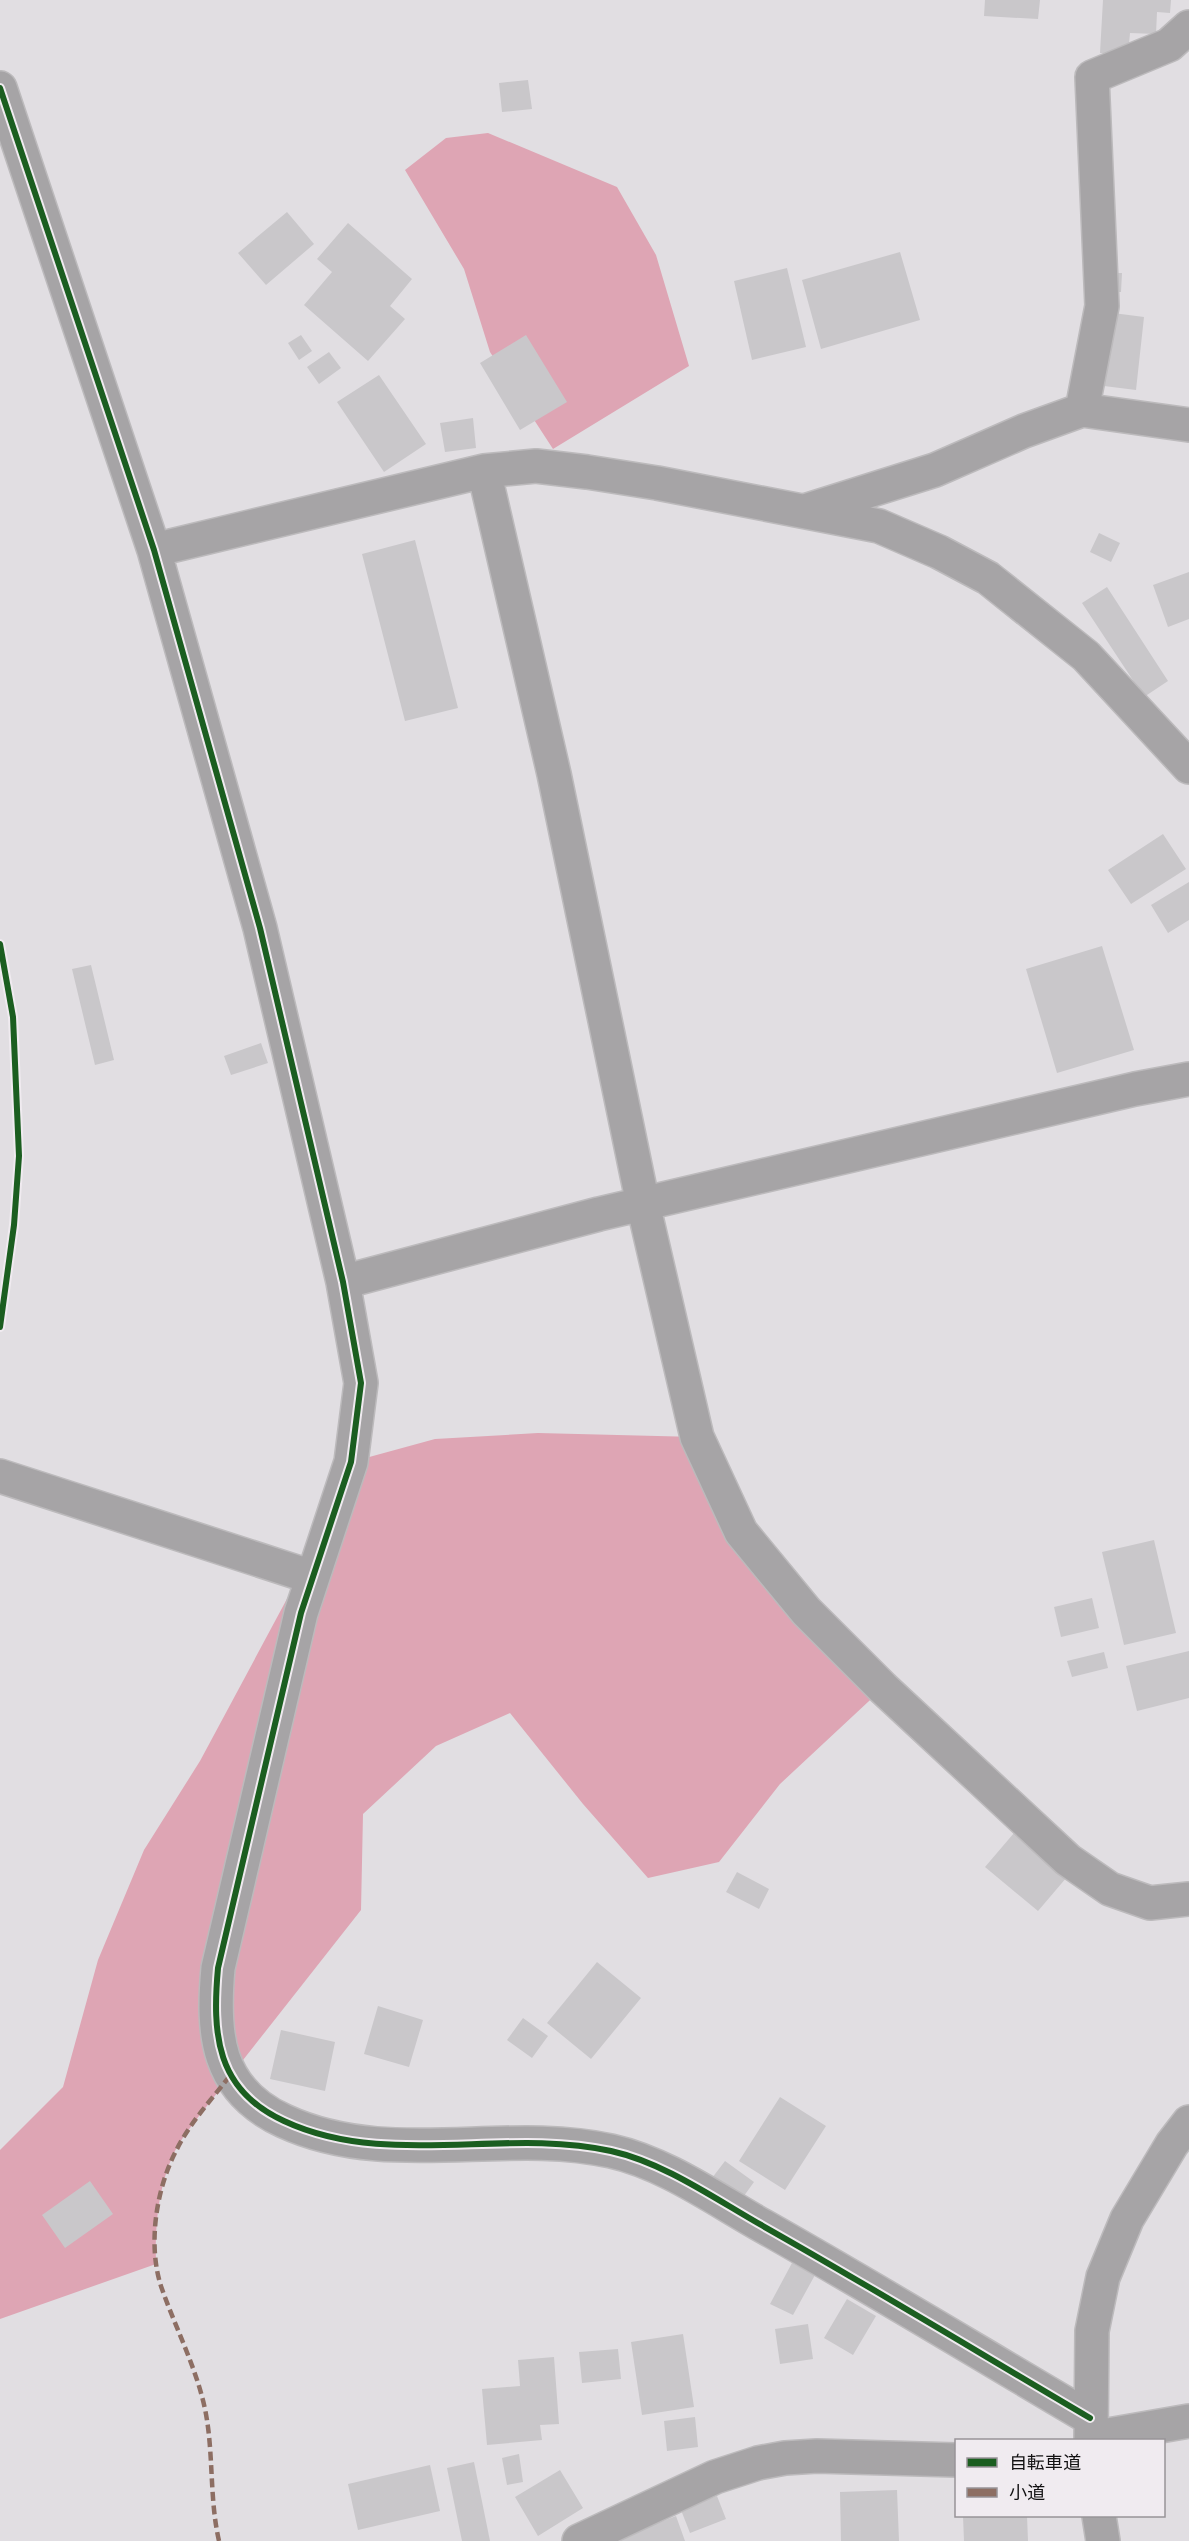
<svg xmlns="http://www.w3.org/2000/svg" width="1189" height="2541" font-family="'Noto Sans','Noto Sans JP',sans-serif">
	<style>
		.forest { fill: #dea5b4 }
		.building { fill: #c9c7ca }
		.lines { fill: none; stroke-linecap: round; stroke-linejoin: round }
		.minor-casing { stroke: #bcbabc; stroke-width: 36 }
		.minor { stroke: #a6a4a6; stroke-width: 33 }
		.quiet { stroke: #8d6e63; stroke-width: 4.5; stroke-dasharray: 9 4.5; stroke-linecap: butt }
		.cycleway-casing { stroke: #f0ebf0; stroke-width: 10 }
		.cycleway { stroke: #1b5e20; stroke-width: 6 }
	</style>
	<rect width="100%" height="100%" fill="#e1dee2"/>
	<path class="forest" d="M488 133 617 187 656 255 689 366 553 449 490 352 464 269 405 170 446 138Z
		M538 1433 697 1437 741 1532 883 1688 780 1784 719 1862 648 1878 583 1804 510 1713 436 1746 363 1814 361 1910 199 2116C191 2127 181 2139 175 2151 158 2186 155 2226 156 2264L0 2319V2150L63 2087 98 1960 144 1850 200 1761 332 1515 351 1462 435 1439Z"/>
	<path class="building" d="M985 0H1040L1038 19 984 16Z
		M1103 0H1171L1170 13 1157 12 1156 34 1130 33 1128 54 1100 53Z
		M528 80 532 109 502 112 499 83Z
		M287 212 314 244 266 285 238 253Z
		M348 223 412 279 390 306 405 319 368 361 304 305 332 272 317 259Z
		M900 252 920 320 821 349 802 280Z
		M787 268 806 347 752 360 734 281Z
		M1110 273H1122L1121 292H1110Z
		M1113 313 1144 317 1136 390 1104 386Z
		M301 335 312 351 299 360 288 343Z
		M526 335 567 402 520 430 480 363Z
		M329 352 341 368 319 384 307 367Z
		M379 375 426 444 384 472 337 402Z
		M473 418 476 448 445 452 440 423Z
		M1099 533 1120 543 1111 562 1090 552Z
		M415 540 458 708 405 721 362 554Z
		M1189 572V619L1168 627 1153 585Z
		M1107 587 1168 681 1144 697 1082 603Z
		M1163 834 1186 869 1131 904 1108 870Z
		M1189 882V920L1168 933 1151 905Z
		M1102 946 1134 1050 1057 1073 1026 969Z
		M91 965 114 1060 95 1065 72 969Z
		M261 1043 268 1063 231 1075 224 1056Z
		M1154 1540 1176 1633 1124 1645 1102 1552Z
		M1092 1598 1099 1628 1061 1637 1054 1607Z
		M1189 1651V1698L1137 1711 1126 1666Z
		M1104 1652 1108 1668 1072 1677 1067 1661Z
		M1014 1833 1067 1877 1038 1911 985 1867Z
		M737 1872 769 1889 759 1909 726 1892Z
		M597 1962 641 1998 591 2059 547 2023Z
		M378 2006 423 2020 409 2067 364 2054Z
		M523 2018 548 2036 532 2058 507 2040Z
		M281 2030 335 2042 325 2091 270 2079Z
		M780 2097 826 2126 785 2190 739 2161Z
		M725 2161 754 2182 741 2200 712 2178Z
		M90 2181 113 2214 65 2248 42 2215Z
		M792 2263 815 2275 793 2315 770 2304Z
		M847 2299 876 2316 853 2355 824 2338Z
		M808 2324 813 2359 780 2364 775 2329Z
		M683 2334 694 2407 642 2415 631 2342Z
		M618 2349 621 2379 582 2383 579 2352Z
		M554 2357 559 2424 540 2425 542 2440 487 2445 482 2389 520 2386 518 2360Z
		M695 2417 698 2447 667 2451 664 2421Z
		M519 2454 523 2482 507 2485 502 2458Z
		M474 2462 490 2541H462L447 2468Z
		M430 2465 440 2511 358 2530 348 2484Z
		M560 2470 583 2508 538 2536 515 2497Z
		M897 2490 899 2541H841L840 2492Z
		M717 2496 726 2519 690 2533 681 2510Z
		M676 2516 685 2541H621L619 2538Z
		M963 2516H1027L1028 2541H964Z"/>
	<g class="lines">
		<g class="minor-casing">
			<path id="minor" d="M0 88 154 550 260 928 343 1282 361 1383 351 1462 301 1613 218 1968C212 2034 216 2090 284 2121 387 2169 504 2127 611 2151 665 2163 715 2199 763 2226 873 2288 981 2354 1090 2418
				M1082 410 1102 306 1092 77 1169 45 1189 27
				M484 471 554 774 643 1204 697 1437 741 1532 806 1611 883 1688 1068 1860 1110 1889 1150 1903 1189 1899
				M808 510 935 470 1024 431 1082 410 1189 425
				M154 550 484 471 536 466 587 472 657 483 879 526 939 552 988 578 1086 656 1189 767
				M343 1282 599 1214 1135 1089 1189 1079
				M0 1476 312 1577
				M1091 2438 1092 2331 1103 2277 1127 2219 1172 2144 1189 2122
				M1091 2438 1189 2421
				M1099 2516 1103 2541
				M579 2541 715 2477 758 2463 785 2458 817 2456 956 2460"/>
		</g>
		<use href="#minor" class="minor"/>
		<path class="quiet" d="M219 2541C209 2497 214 2453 205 2409 196 2367 176 2329 162 2289 147 2247 156 2189 176 2151 189 2124 211 2100 229 2077"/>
		<g class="cycleway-casing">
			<path id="cycleway" d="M0 88 154 550 260 928 343 1282 361 1383 351 1462 301 1613 218 1968C212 2034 216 2090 284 2121 387 2169 504 2127 611 2151 665 2163 715 2199 763 2226 873 2288 981 2354 1090 2418
				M0 944 13 1017 19 1156 14 1225 0 1327"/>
		</g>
		<use href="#cycleway" class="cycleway"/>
	</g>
	<rect x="955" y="2439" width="210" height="78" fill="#f0ebf0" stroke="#989498" stroke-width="1.5"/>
	<rect x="967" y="2458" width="30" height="9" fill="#1b5e20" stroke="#989498" stroke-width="1.5"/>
	<text x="1009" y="2469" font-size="18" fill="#131213">自転車道</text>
	<rect x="967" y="2488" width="30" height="9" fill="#8d6e63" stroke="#989498" stroke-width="1.5"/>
	<text x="1009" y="2499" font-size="18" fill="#131213">小道</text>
</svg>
